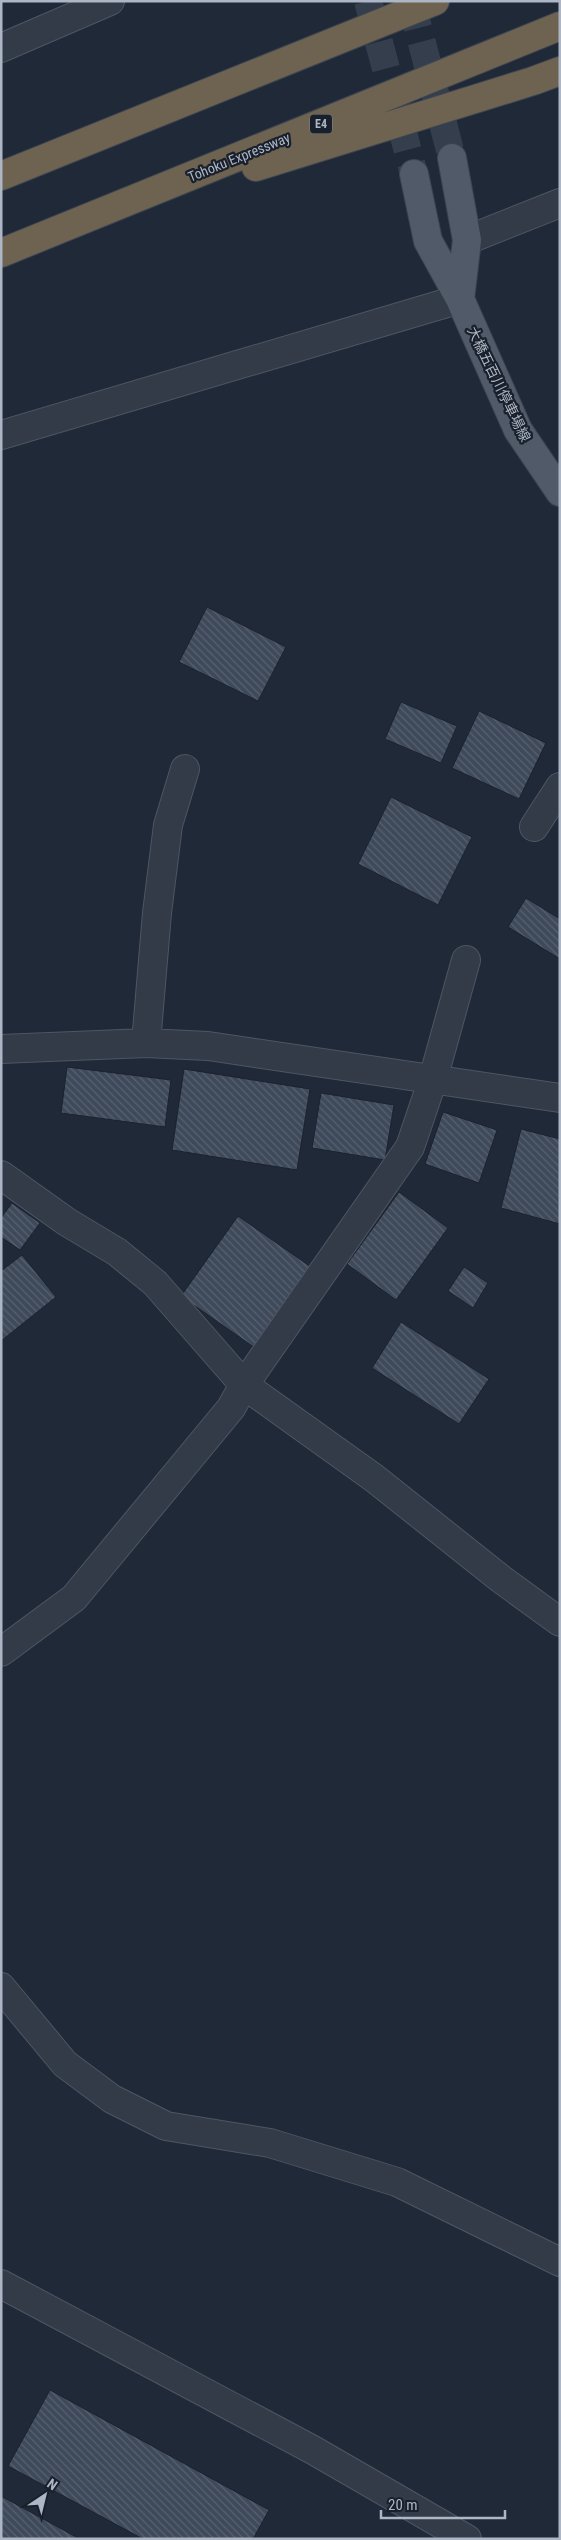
<svg xmlns="http://www.w3.org/2000/svg" width="561" height="2540" font-family="'Roboto Condensed','Noto Sans JP',sans-serif">
	<style>
		.building { fill: url(#building-back-hatch); stroke: #1b222e }
		.lines { fill: none; stroke-linecap: round; stroke-linejoin: round }
		.major-tunnel { stroke: #353e4c; stroke-width: 28; stroke-dasharray: 28 14; stroke-linecap: butt }
		.minor-casing { stroke: #4e5663; stroke-width: 30 }
		.major-casing { stroke: #3d4451; stroke-width: 30 }
		.highway-casing { stroke: #3e4652; stroke-width: 30 }
		.minor { stroke: #333b48; stroke-width: 28 }
		.major { stroke: #515a68; stroke-width: 28 }
		.highway { stroke: #6e6350; stroke-width: 28 }
		.labels { text-anchor: middle; stroke-width: 4.5; stroke-linejoin: round; paint-order: stroke }
		.shield { fill: #19202c; stroke: #818997; stroke-width: 1 }
		.shield-label { font-size: 12px; font-weight: bold; fill: #adb6c5 }
		.street-label { font-size: 14px; fill: #adb6c5; stroke: #19202c }
	</style>
	<defs>
		<pattern id="building-back-hatch" width="6" height="6" patternUnits="userSpaceOnUse" patternTransform="scale(1.25)"><rect width="6" height="6" fill="#3e495a"/><path d="M-1 5l2 2M0 0l6 6M5-1l2 2" fill="none" stroke="#576170"/></pattern>
	</defs>
	<rect width="100%" height="100%" fill="#202937"/>
	<path class="building" d="M207 607 286 647 258 701 179 662Z
		M401 702 457 726 441 763 385 739Z
		M479 711 546 743 519 799 452 768Z
		M391 797 472 837 438 905 358 864Z
		M526 898 560 919V959L508 927Z
		M67 1067 171 1080 165 1127 61 1113Z
		M184 1069 310 1089 297 1170 172 1150Z
		M321 1093 394 1105 385 1160 312 1148Z
		M443 1112 497 1130 479 1183 425 1164Z
		M521 1129 560 1139V1224L501 1208Z
		M399 1192 448 1228 396 1300 347 1264Z
		M12 1203 40 1223 20 1250 1 1237V1218Z
		M238 1216 311 1267 255 1348 181 1296Z
		M22 1255 56 1297 1 1341V1271Z
		M464 1267 488 1283 473 1308 448 1291Z
		M401 1322 489 1379 459 1424 372 1368Z
		M50 2390 269 2510 253 2539H143L8 2466Z
		M1 2496 80 2539H1Z"/>
	<g class="lines">
		<path class="major-tunnel" d="M368 1 414 174
			M411 1 452 158"/>
		<g class="minor-casing">
			<path id="minor" d="M1 48 110 1
				M467 240 560 203
				M1 435 460 299
				M534 827 560 787
				M146 1043 157 913 168 825 185 769
				M1 1049 146 1043 208 1046 560 1098
				M1 1175 67 1222 117 1252 155 1283 244 1385 374 1478 501 1579 560 1622
				M1 1652 74 1598 231 1408 244 1385 410 1147 433 1079 466 960
				M1 1987 65 2064 112 2099 166 2126 270 2143 397 2182 560 2262
				M1 2284 313 2450 467 2539"/>
		</g>
		<g class="major-casing">
			<path id="major" d="M452 158 467 240 460 299
				M414 174 428 241 460 299 518 430 560 492"/>
		</g>
		<g class="highway-casing">
			<path id="highway" d="M256 167 533 81 560 71
				M1 176 435 1
				M1 253 560 26"/>
		</g>
		<use href="#minor" class="minor"/>
		<use href="#major" class="major"/>
		<use href="#highway" class="highway"/>
	</g>
	<g class="labels">
		<rect class="shield" x="310" y="114.5" width="22" height="19" rx="4"/>
		<g class="shield-label">
			<text x="321" y="128">E4</text>
		</g>
		<g class="street-label">
			<text transform="translate(239 157) rotate(-22)" y="5">Tohoku Expressway</text>
			<text transform="translate(499 384) rotate(64)" y="5">大橋五百川停車場線</text>
		</g>
	</g>
	<rect width="561" height="2540" fill="none" stroke="#adb6c5" stroke-width="5"/>
	<g transform="translate(45 2495) rotate(35)" stroke="#19202c" stroke-width="4" paint-order="stroke">
	<path d="M0-4L9 19L0 12L-9 19Z" fill="#adb6c5"/>
	<text y="-8" font-size="14" font-weight="bold" text-anchor="middle" fill="#adb6c5">N</text>
	</g>
	<path d="M381 2510v8h124v-8" fill="none" stroke="#adb6c5" stroke-width="2.5"/>
	<text x="388" y="2510" font-size="15" fill="#adb6c5" stroke="#19202c" stroke-width="4" paint-order="stroke">20 m</text>
</svg>
